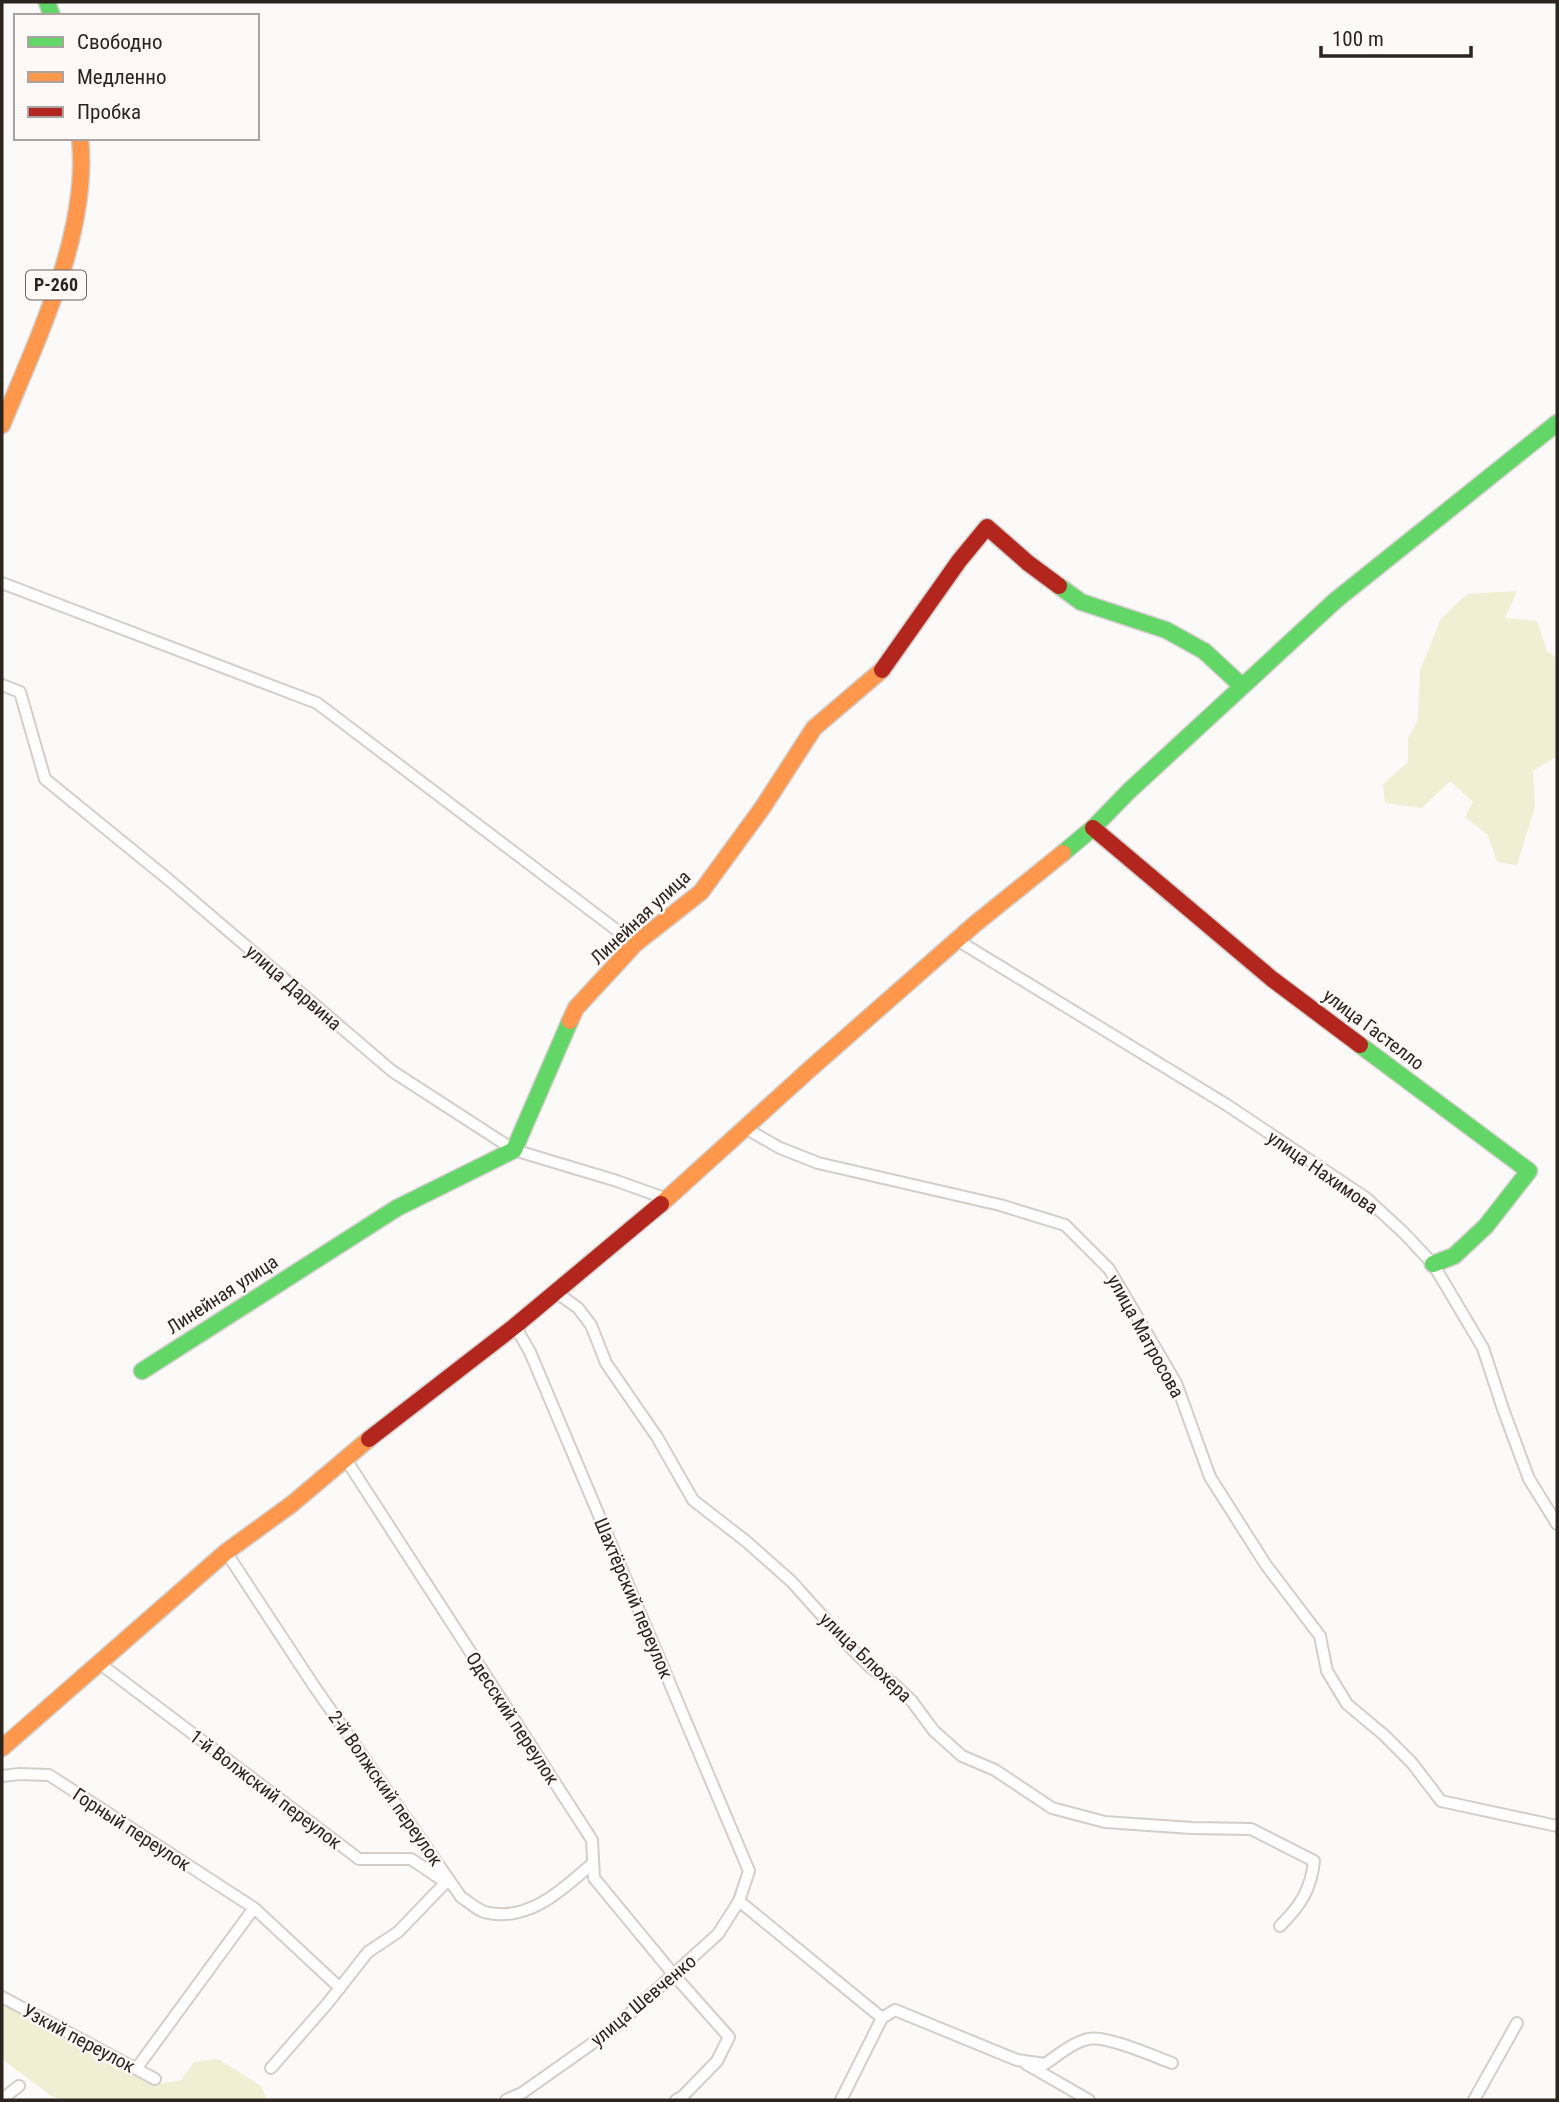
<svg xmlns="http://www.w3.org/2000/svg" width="1559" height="2102" font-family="'Roboto Condensed',sans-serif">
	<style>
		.green { fill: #f0eed3 }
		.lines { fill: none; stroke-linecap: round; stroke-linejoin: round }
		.street-casing { stroke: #d4cecb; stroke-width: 14 }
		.fast-casing { stroke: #d4cecb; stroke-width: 19 }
		.slow-casing { stroke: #d4cecb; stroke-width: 19 }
		.jam-casing { stroke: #d4cecb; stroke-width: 19 }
		.street { stroke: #fffefe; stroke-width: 10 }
		.fast { stroke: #63d668; stroke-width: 16 }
		.slow { stroke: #ff974d; stroke-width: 16 }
		.jam { stroke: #b3261e; stroke-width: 16 }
		.labels { text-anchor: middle; stroke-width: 5; stroke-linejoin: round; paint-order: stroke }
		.shield { fill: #fef9f6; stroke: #6c6360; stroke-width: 2 }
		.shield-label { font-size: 18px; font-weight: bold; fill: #2d231f }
		.street-label { font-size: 19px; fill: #2d231f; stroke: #fef9f6 }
	</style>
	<rect width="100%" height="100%" fill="#fcfaf8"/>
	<path class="green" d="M1517 591 1505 618 1537 621 1547 651 1557 658V756L1533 771 1535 807 1517 865 1497 862 1488 835 1465 817 1473 802 1450 781 1422 808 1385 803 1383 784 1408 762V738L1418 720 1420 670 1441 619 1467 594Z
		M2 2003 152 2085 181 2080 194 2062 218 2059 261 2086 267 2100H62L50 2095 2 2059Z"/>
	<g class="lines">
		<g class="street-casing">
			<path id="street" d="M2 583 317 703 635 944
				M2 685 20 692 45 779 169 880 392 1071 514 1150 617 1181 667 1199
				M957 940 1227 1105 1366 1198 1404 1233 1433 1264 1483 1348 1503 1409 1529 1479 1557 1524
				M745 1128 780 1148 818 1163 1000 1205 1065 1225 1109 1269 1176 1383 1210 1477 1266 1565 1320 1636 1327 1671 1347 1704 1384 1735 1412 1763 1441 1801 1557 1826
				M556 1292 578 1308 591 1325 606 1363 657 1437 693 1500 747 1542 792 1582 852 1649 870 1667 894 1684 911 1700 934 1731 962 1756 995 1770 1052 1808 1105 1822 1192 1828 1251 1829 1314 1861C1311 1890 1300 1906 1280 1926
				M345 1458 592 1840 594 1878 674 1975 729 2037 717 2061 682 2097 676 2100
				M226 1552 314 1686 461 1897C469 1902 479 1912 489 1913 531 1921 564 1888 593 1863
				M99 1663 359 1859H411L445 1882
				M2 1776 19 1774 49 1775 254 1908 340 1988
				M739 1901 882 2018
				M2 1997 155 2079
				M882 2018 895 2010 1017 2060 1045 2064C1058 2055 1072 2043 1088 2039 1106 2035 1153 2056 1172 2063
				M1026 2064 1089 2100
				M271 2068 327 2004 368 1952 398 1932 448 1880
				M136 2069 254 1908
				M2 2099 19 2086
				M506 2100 522 2093 614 2028 718 1934 739 1901 749 1871 530 1352 515 1326
				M841 2100 882 2018
				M1474 2100 1517 2023"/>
		</g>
		<g class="fast-casing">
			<path id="fast" d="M47 2 52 16
				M1059 586 1081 602 1166 630 1204 651 1242 686
				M1063 853 1093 828 1129 791 1336 600 1557 423
				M1360 1045 1529 1171 1486 1226 1454 1256 1433 1264
				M142 1371 397 1208 514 1150 570 1021"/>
		</g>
		<g class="slow-casing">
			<path id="slow" d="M2 425C37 339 90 232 80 138
				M570 1021 576 1008 635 944 701 892 763 807 814 728 882 670
				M661 1204 810 1069 975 924 1063 853
				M2 1748 226 1552 292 1504 369 1439"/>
		</g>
		<g class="jam-casing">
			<path id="jam" d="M882 670 959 561 987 527 1028 563 1059 586
				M1093 828 1272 979 1360 1045
				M369 1439 515 1326 661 1204"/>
		</g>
		<use href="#street" class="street"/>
		<use href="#fast" class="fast"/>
		<use href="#slow" class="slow"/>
		<use href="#jam" class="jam"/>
	</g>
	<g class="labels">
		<rect class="shield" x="26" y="270.5" width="60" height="29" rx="5"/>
		<g class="shield-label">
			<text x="56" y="291">Р-260</text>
		</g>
		<g class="street-label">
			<text transform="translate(640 917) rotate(-43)" y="7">Линейная улица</text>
			<text transform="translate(294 987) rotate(41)" y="7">улица Дарвина</text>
			<text transform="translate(1374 1029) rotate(37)" y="7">улица Гастелло</text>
			<text transform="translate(1323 1172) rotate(35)" y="7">улица Нахимова</text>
			<text transform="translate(222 1294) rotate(-33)" y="7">Линейная улица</text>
			<text transform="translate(1146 1336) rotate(61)" y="7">улица Матросова</text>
			<text transform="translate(634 1598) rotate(67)" y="7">Шахтёрский переулок</text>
			<text transform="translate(866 1657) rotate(44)" y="7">улица Блюхера</text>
			<text transform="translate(513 1718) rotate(57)" y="7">Одесский переулок</text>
			<text transform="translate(386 1788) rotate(55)" y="7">2-й Волжский переулок</text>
			<text transform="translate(266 1789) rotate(37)" y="7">1-й Волжский переулок</text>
			<text transform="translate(132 1829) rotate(33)" y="7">Горный переулок</text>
			<text transform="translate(643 2000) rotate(-40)" y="7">улица Шевченко</text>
			<text transform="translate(79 2038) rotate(28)" y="7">Узкий переулок</text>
		</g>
	</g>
	<rect width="1559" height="2102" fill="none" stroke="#2d231f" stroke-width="7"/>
	<rect x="14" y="14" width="245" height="126" fill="#fef9f6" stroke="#aaa3a0" stroke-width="2"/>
	<rect x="28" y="37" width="35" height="10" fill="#63d668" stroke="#aaa3a0" stroke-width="2"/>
	<text x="77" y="49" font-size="21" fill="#2d231f">Свободно</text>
	<rect x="28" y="72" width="35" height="10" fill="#ff974d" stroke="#aaa3a0" stroke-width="2"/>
	<text x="77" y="84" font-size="21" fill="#2d231f">Медленно</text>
	<rect x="28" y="107" width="35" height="10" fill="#b3261e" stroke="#aaa3a0" stroke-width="2"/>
	<text x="77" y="119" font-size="21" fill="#2d231f">Пробка</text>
	<path d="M1321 46v10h150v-10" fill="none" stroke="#2d231f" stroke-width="3.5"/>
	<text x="1332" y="46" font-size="21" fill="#2d231f" stroke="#fef9f6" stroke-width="5" paint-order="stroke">100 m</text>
</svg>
